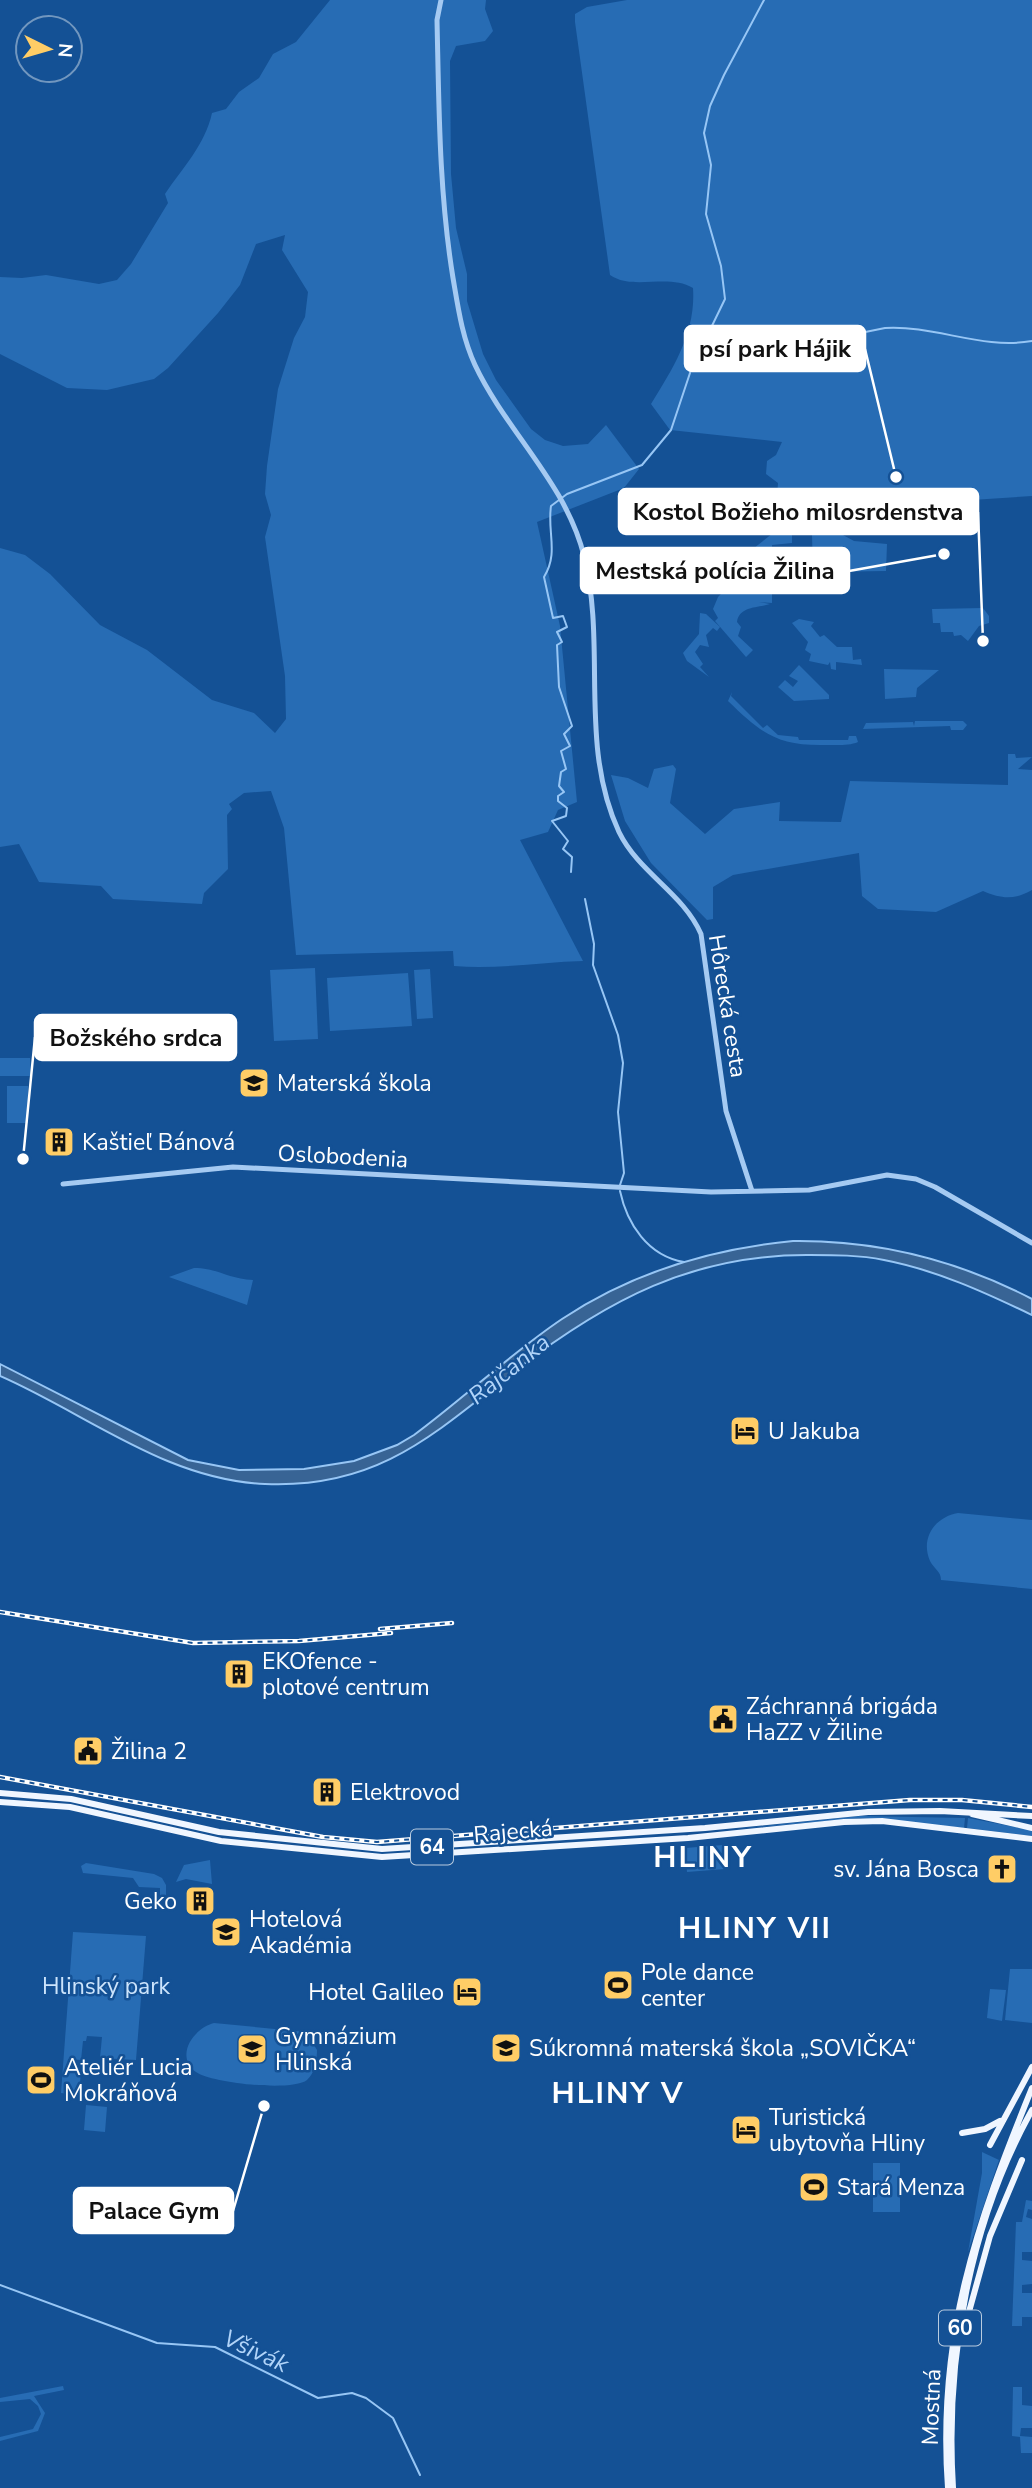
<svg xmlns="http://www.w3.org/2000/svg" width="1032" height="2488" font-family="'Nunito Sans',sans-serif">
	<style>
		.green { fill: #276cb4 }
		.water { fill: #386495; stroke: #97c6f5; stroke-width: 2 }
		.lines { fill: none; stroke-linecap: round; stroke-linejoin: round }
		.stream { stroke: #97c6f5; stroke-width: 2 }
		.tertiary { stroke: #a5caf2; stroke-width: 5 }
		.primary { stroke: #f0f6ff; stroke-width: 6 }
		.rail-casing { stroke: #fff; stroke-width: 4.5 }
		.rail { stroke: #145195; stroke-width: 2; stroke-dasharray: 5; stroke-linecap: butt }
		.labels { text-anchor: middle; stroke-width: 5; stroke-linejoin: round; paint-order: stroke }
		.shield { fill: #145195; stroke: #b8cbdf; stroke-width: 2 }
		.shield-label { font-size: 21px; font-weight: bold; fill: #fff }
		.street-label { font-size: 23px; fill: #fff; stroke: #145195 }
		.poi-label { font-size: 23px; fill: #fff; stroke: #145195; text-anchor: start }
		.park-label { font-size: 23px; fill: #cce4fc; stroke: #145195 }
		.water-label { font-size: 24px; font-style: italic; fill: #b1d4f9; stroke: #145195 }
		.district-label { font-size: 30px; font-weight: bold; letter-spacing: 2px; fill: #fff; stroke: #145195 }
		.leader { fill: none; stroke: #fff; stroke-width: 2.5 }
		.callout-dot { fill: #fff; stroke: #145195; stroke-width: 2.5 }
		.callout { fill: #fff; stroke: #fff; stroke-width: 2.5 }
		.callout-label { font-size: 24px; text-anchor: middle; font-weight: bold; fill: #111 }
	</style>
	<rect width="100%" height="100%" fill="#145195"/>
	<path class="green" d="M330 0H486L485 9 493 31 485 41 456 46 450 61 451 174 456 228 467 274V301L483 354 496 380 531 429 545 440 563 446 588 444 606 425 639 469 624 488 537 522 560 626 577 802 558 810 548 832 520 840 583 961C540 962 496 970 454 966L453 951 296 955 284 828 271 791 244 793 229 804 232 809 227 815 228 869 204 893 202 904 113 899 101 886 39 882 19 844 0 847V548L25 555 50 574 100 625 147 650 212 700 254 713 275 733 286 719 285 676 265 537 271 515 265 494 267 466 278 389 294 338 305 317 308 292 282 250 285 235 256 244 240 285 218 313 168 368 154 379 107 390 67 388 0 354V277L22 278 46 275 99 284 117 280 131 264 168 203 165 194C183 167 205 145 212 113L226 109 239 92 259 78 273 54 296 42Z
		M627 0H1032V496L880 506 836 498 777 496 778 483 766 474 767 461 776 455 782 442 670 430 651 404C674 367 696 332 693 288 668 273 633 291 610 275L575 22V14L587 7Z
		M792 529V543L772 545V603L759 602 770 604C758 608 739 606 737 622L741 627 738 636 753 650 746 657 715 621 718 618 713 609 718 597 755 559 749 552 773 533Z
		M832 529 854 541 887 544 886 571 816 572V576H808L813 573 812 535H798L799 530Z
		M983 608 989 616V623L979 626 968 641 961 635 954 636 953 632H941L940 623H933L932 609Z
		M700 613 706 614 720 627 717 631 713 628 706 635 709 647 700 645 695 652 703 664 700 667 709 677 687 661 683 653 699 634Z
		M799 619 814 622 811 626 820 637 824 635 837 647H852L853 660 861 659 862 665 836 662V670L831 669 830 662 828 665 809 661 811 654 805 650 808 642 792 623Z
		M799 665 829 695V699L794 701 778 687 785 680 793 687 798 681 789 676Z
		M884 669 939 670 917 688 916 697 885 699Z
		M732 692 731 696 763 728 767 725 778 735 798 737 799 740H848L849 736H856L858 742C849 746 836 745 825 745 777 746 761 733 728 701Z
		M915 721H963L967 725 963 730H951L950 726 863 729 866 723 913 722 914 726Z
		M1008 754H1015L1016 758 1032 757 1018 769 1032 770V890C1014 900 1002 899 983 891L936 912 878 909 862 896 859 853 733 875 713 887V919L707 920 651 863 625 821 611 775 628 778 648 788 654 769 673 765 676 769 670 803 705 834 734 809 780 802 779 821 841 822 850 781 1008 785Z
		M315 968 318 1039 274 1041 270 970Z
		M430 969 433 1018 417 1019 414 970Z
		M408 973 412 1026 330 1031 327 978Z
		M0 1058H30L31 1076H0Z
		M7 1086H28V1123H7Z
		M194 1268C218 1268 228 1279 253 1280L247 1305 169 1277Z
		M958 1513 1032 1520V1589L941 1580C941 1571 934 1569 930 1561 920 1538 935 1517 958 1513Z
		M860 1816 965 1818 964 1828 860 1818 736 1829Z
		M968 1818 1032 1830V1836L967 1828Z
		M723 1845 725 1869 687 1872 685 1848Z
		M210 1860 212 1884 186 1879 176 1882 184 1865Z
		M86 1863 154 1874 162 1878 166 1885V1898L161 1901 157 1899 160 1896V1888L139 1887 133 1878 83 1873 81 1866Z
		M73 1932 146 1936 136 2060 100 2058 102 2037 87 2036 86 2041H83L81 2060 68 2059 67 2070 81 2071 79 2095 61 2093Z
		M1010 1969H1032V2023L1005 2020Z
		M990 1989 1006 1990 1002 2021 987 2018Z
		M214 2023 306 2032 317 2050C317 2060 315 2073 307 2080 292 2092 211 2083 196 2072 174 2056 194 2028 214 2023Z
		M86 2105 107 2107 105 2132 84 2130Z
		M982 2152 999 2160 968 2252 982 2173Z
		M873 2163H900V2212H873Z
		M1026 2200 1032 2201V2210L1028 2209 1026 2217 1032 2219V2252H1022V2260L1032 2261V2284L1022 2285V2293H1032V2317H1022V2326H1012L1016 2222H1022Z
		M63 2386 64 2390 34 2396 45 2413 38 2431 0 2441V2437L33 2429 41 2414 38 2406 30 2399 0 2402V2398Z
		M1013 2387H1022V2405L1032 2406V2428H1021L1020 2436 1032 2437V2453H1021L1020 2437 1012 2436Z"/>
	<path class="water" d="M793 1241C878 1240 959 1261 1032 1299V1315C984 1292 936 1270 884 1260 859 1255 835 1255 810 1255 693 1254 607 1300 516 1370 434 1434 378 1489 265 1484 166 1480 87 1414 0 1376V1364L188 1460 239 1470 304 1469 354 1461 397 1445 414 1435C464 1398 510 1354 562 1319 631 1273 711 1249 793 1241Z"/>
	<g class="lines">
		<path class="stream" d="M693 367 885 328C935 325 982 350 1032 341
			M571 872 572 857 563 849 568 841 552 821 566 816 567 808 558 801V796L564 792 559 786 561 772 566 769 561 751 570 746 564 734 572 726 559 687 557 645 562 642 557 632 567 627 563 616 553 618 544 577C559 553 547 532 551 506L567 494 642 465 671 430 692 367 725 299 721 266 706 214 711 165 704 133 710 106 724 75 764 0
			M585 899 594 944 593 965 618 1035 623 1063 618 1112 624 1173 620 1185
			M620 1191C627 1224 648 1256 684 1262
			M0 2285 157 2343 215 2347 318 2398 352 2393 366 2398 393 2418 420 2475"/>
		<path class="tertiary" d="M441 0 437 20C439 107 439 192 453 278 458 307 462 337 475 365 506 431 566 483 584 556 607 647 578 744 619 832 639 873 683 893 701 934L726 1111 752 1191
			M63 1184 233 1167 711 1192 809 1190 887 1175 916 1179 935 1187 1032 1243"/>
		<path class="primary" d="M0 1793 71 1799 219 1832 382 1849 705 1828 868 1812 940 1811 1032 1816
			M0 1802 70 1807 221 1841 382 1857 688 1838 844 1822 882 1821 1032 1839
			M972 1814 1032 1828
			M962 2133 985 2129 1000 2121
			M990 2145 1032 2067
			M963 2326 967 2319 990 2236 1022 2160
			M948 2488C937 2337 976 2225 1032 2088
			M953 2488C945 2360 969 2223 1032 2110"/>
		<g class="rail-casing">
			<path id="rail" d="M0 1612 193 1643 299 1641 391 1633
				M380 1629 452 1623
				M0 1777 323 1837 377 1842 910 1800H962L1032 1807"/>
		</g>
		<use href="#rail" class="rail"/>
	</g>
	<defs>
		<g id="school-square" transform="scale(1.575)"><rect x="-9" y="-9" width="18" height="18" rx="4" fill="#ffcd66" stroke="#145195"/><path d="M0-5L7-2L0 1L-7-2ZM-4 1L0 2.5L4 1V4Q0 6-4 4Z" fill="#111"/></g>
		<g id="building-square" transform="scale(1.575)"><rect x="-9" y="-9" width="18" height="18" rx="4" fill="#ffcd66" stroke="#145195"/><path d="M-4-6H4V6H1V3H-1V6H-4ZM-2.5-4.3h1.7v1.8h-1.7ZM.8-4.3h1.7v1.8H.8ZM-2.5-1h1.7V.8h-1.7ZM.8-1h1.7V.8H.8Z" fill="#111"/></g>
		<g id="hotel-square" transform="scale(1.575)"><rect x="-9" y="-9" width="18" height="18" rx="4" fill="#ffcd66" stroke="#145195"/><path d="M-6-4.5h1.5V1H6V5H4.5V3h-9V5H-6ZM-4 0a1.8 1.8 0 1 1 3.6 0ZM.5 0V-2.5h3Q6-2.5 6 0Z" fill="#111"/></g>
		<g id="civic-square" transform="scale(1.575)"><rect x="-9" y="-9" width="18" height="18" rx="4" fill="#ffcd66" stroke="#145195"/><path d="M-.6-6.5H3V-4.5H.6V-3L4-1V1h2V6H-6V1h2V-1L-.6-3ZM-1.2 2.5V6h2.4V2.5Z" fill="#111"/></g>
		<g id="church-square" transform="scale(1.575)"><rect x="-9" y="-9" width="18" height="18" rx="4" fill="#ffcd66" stroke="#145195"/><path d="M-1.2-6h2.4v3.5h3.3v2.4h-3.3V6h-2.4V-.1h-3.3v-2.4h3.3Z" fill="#111"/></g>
		<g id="stadium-square" transform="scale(1.575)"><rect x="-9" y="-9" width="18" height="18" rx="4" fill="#ffcd66" stroke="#145195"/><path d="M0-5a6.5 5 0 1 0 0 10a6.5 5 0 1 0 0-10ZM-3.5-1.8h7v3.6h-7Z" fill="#111"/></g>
	</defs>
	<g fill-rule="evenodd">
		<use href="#school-square" x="254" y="1083"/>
		<use href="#building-square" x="59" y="1142"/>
		<use href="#hotel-square" x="745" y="1431"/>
		<use href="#building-square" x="239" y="1674"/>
		<use href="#civic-square" x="723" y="1719"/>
		<use href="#civic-square" x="88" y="1751"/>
		<use href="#building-square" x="327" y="1792"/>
		<use href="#church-square" x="1002" y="1869"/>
		<use href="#building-square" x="200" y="1901"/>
		<use href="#school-square" x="226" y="1932"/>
		<use href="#stadium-square" x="618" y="1985"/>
		<use href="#hotel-square" x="467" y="1992"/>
		<use href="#school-square" x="506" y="2048"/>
		<use href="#school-square" x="252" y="2049"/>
		<use href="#stadium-square" x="41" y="2080"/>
		<use href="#hotel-square" x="746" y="2130"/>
		<use href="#stadium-square" x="814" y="2187"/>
	</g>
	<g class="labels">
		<g class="shield">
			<rect x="411" y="1829.5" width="42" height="35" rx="5"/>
			<rect x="939" y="2310.5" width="42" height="35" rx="5"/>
		</g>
		<g class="shield-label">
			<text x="432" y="1854">64</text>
			<text x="960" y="2335">60</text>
		</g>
		<g class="street-label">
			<text transform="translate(728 1006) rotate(81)" y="8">Hôrecká cesta</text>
			<text transform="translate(343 1156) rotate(3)" y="8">Oslobodenia</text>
			<text transform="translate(513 1831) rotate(-5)" y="8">Rajecká</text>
			<text transform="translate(931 2407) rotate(-88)" y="8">Mostná</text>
		</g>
		<g class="poi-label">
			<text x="277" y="1091">Materská škola</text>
			<text x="82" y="1150">Kaštieľ Bánová</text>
			<text x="768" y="1439">U Jakuba</text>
			<text x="262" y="1669">EKOfence -<tspan x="262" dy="26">plotové centrum</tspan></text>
			<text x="746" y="1714">Záchranná brigáda<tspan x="746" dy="26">HaZZ v Žiline</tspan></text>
			<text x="111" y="1759">Žilina 2</text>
			<text x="350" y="1800">Elektrovod</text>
			<text x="979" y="1877" text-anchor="end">sv. Jána Bosca</text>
			<text x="177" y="1909" text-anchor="end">Geko</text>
			<text x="249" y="1927">Hotelová<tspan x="249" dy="26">Akadémia</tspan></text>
			<text x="641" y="1980">Pole dance<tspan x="641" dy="26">center</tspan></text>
			<text x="444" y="2000" text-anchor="end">Hotel Galileo</text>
			<text x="275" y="2044">Gymnázium<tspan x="275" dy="26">Hlinská</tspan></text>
			<text x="529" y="2056">Súkromná materská škola „SOVIČKA“</text>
			<text x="64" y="2075">Ateliér Lucia<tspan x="64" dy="26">Mokráňová</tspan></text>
			<text x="769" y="2125">Turistická<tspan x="769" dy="26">ubytovňa Hliny</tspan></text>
			<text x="837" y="2195">Stará Menza</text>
		</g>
		<g class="park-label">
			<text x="106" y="1994">Hlinský park</text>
		</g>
		<g class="water-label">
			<text transform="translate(509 1369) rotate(-39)" y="8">Rajčanka</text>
			<text transform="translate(256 2351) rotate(25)" y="8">Všivák</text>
		</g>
		<g class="district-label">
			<text x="703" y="1867">HLINY</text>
			<text x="755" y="1938">HLINY VII</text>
			<text x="618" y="2103">HLINY V</text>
		</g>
	</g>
	<path class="leader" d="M896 477L865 349M983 641L978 512M944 554L849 571M23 1159L35 1037M264 2106L233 2211"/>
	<g class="callout-dot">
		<circle cx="896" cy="477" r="7"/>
		<circle cx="983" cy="641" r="7"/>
		<circle cx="944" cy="554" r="7"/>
		<circle cx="23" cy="1159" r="7"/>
		<circle cx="264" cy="2106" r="7"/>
	</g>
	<g class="callout">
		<rect x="685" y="326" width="180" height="45" rx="7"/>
		<rect x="619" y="489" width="359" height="45" rx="7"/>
		<rect x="581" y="548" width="268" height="45" rx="7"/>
		<rect x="35" y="1015" width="201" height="45" rx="7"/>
		<rect x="74" y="2188" width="159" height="45" rx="7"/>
	</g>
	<g class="callout-label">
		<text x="775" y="357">psí park Hájik</text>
		<text x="798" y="520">Kostol Božieho milosrdenstva</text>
		<text x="715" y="579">Mestská polícia Žilina</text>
		<text x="136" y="1046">Božského srdca</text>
		<text x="154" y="2219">Palace Gym</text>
	</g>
	<g transform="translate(49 49) rotate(95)"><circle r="33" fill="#145195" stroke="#7297bf" stroke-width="2"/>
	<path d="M0-5L12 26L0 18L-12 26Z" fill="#ffcd66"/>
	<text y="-10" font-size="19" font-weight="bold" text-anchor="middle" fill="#ffffff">N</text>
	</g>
</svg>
